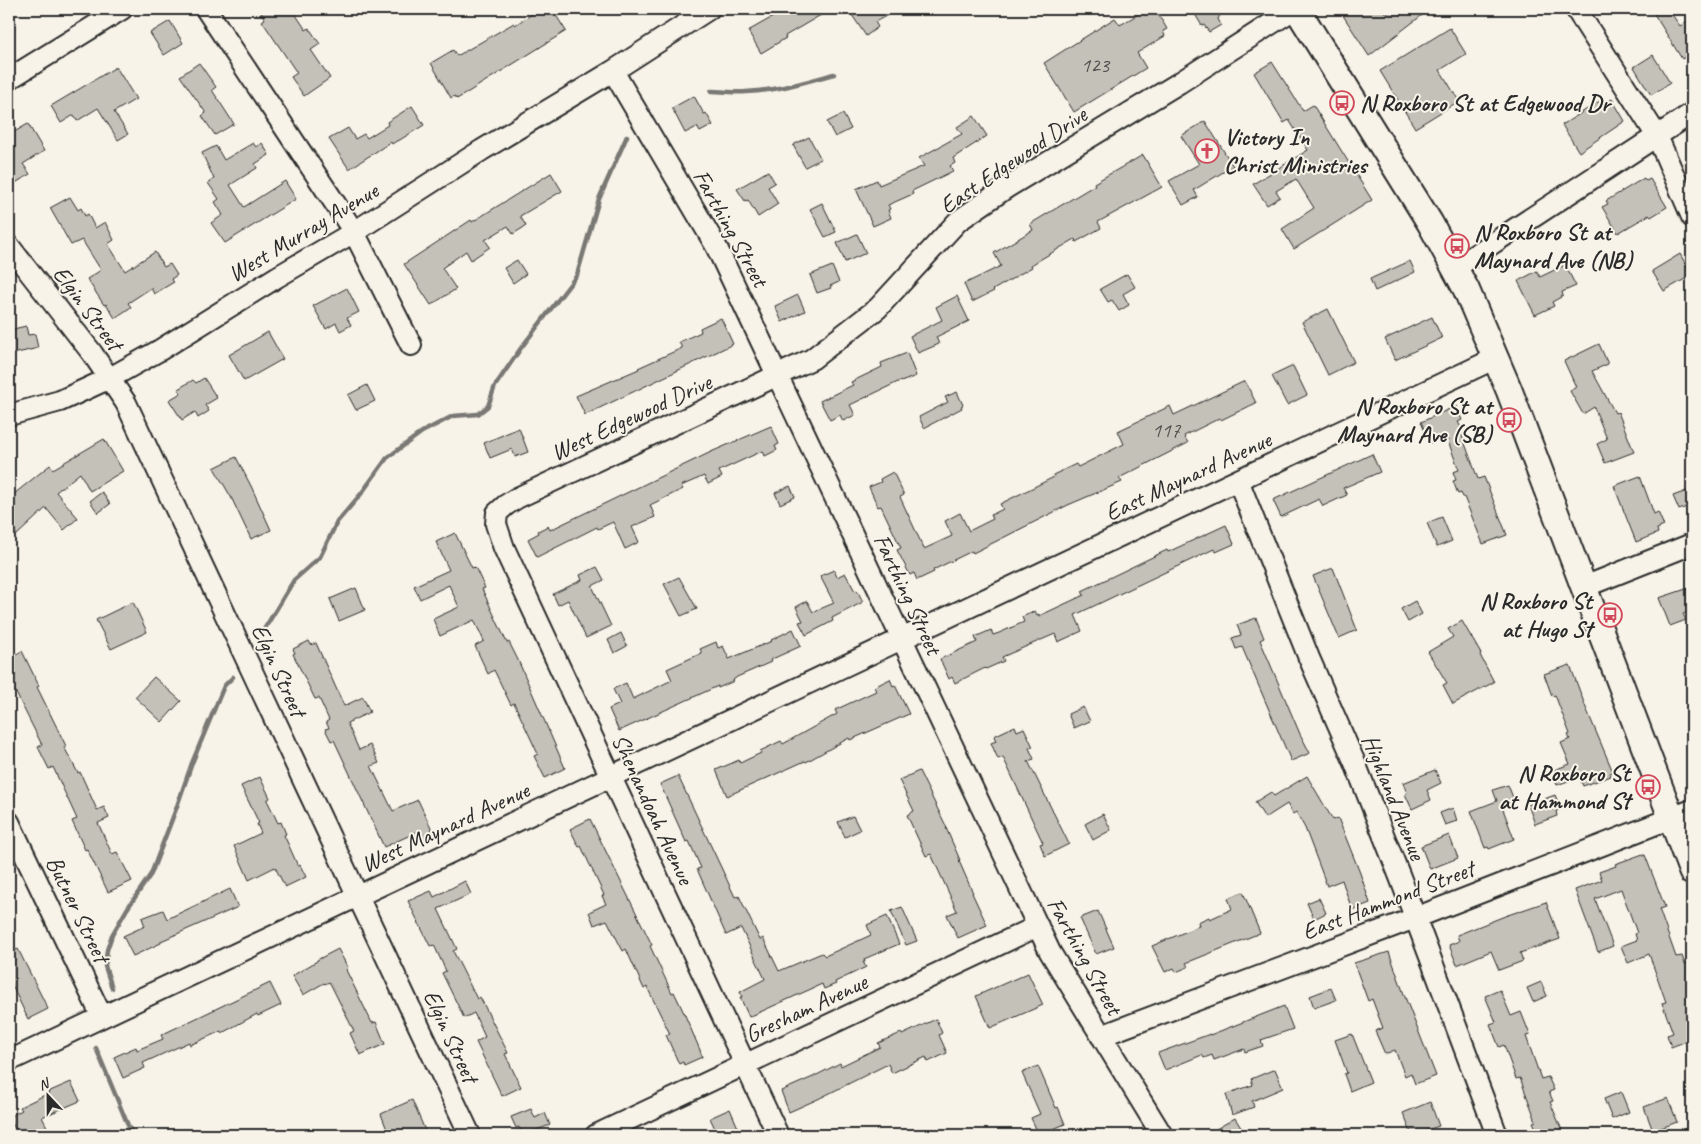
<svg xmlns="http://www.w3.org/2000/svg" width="1701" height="1144" font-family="Caveat,sans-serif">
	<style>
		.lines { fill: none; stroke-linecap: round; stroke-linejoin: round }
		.stream { stroke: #7a7874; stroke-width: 4.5 }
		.building { fill: #c4c1b9; stroke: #2b2b2b }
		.minor-casing { stroke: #2b2b2b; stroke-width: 24 }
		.major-casing { stroke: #2b2b2b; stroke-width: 29 }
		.minor { stroke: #f7f3e8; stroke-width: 20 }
		.major { stroke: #f7f3e8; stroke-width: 25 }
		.labels { text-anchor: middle; stroke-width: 4; stroke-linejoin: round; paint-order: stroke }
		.number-label { font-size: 21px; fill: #51504e }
		.poi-label { font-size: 24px; font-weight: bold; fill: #2b2b2b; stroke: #f7f3e8; text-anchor: start }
		.street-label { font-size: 24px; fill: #2b2b2b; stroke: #f7f3e8 }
	</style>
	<rect width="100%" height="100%" fill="#f7f3e8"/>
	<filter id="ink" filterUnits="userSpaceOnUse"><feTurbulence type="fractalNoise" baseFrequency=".02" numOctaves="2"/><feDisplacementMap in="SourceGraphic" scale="10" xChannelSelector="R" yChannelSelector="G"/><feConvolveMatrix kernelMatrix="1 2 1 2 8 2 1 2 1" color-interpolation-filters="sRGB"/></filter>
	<g filter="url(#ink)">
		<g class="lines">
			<path class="stream" d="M711 91C723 91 735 93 746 92 776 91 805 82 834 74
				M262 633 294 580 320 557 337 522 361 494 387 458 422 432 453 416 478 414 488 406 495 386 521 348 577 275 599 199 627 136
				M112 988 105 966 107 950 112 935 127 909 151 874 176 809 192 763 224 686 233 677
				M96 1048 132 1135"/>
		</g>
		<path class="building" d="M267 9H292L306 30 309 28 320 44 311 50 330 78 304 96 291 77 297 73 262 21 265 19 261 13Z
			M540 9H552L566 31 457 99 455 96 451 98 431 63 453 50 457 56 514 23 515 25Z
			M787 9H831L785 36 786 38 761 53 748 31Z
			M848 9H899L875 22 878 27 866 36Z
			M1147 9H1155L1167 29 1163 31 1165 36 1137 53 1146 68 1074 112 1044 63 1115 18 1120 25Z
			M1192 9H1223L1218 19 1221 25 1209 32 1204 25 1202 26Z
			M1339 9H1382L1386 14 1394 9H1430L1369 56Z
			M1651 9H1668L1680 26 1692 18V53L1682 59Z
			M170 21 183 43 164 55 150 33Z
			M1450 28 1466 54 1440 70 1459 101 1415 128 1380 71Z
			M1653 55 1670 83 1651 95 1634 67Z
			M1272 62 1303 111 1313 105 1372 200 1294 249 1282 229 1314 208 1296 179 1276 191 1280 197 1267 205 1253 184 1308 150 1289 120 1284 123 1254 73Z
			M199 63 216 87 212 90 234 124 215 135 202 116 206 113 180 76Z
			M116 67 136 99 114 112 128 134 118 140 98 108 77 121 74 115 61 123 51 106Z
			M694 96 704 114 706 113 713 125 700 132 697 127 685 133 672 108Z
			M1612 99 1625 121 1579 152 1562 125 1600 101 1603 105Z
			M412 106 424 125 398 141V140L392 144 391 142 349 169 329 139 348 128 355 139 364 134 367 138 388 125 387 122Z
			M843 114 851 129 835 137 827 122Z
			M974 116 987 136 953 158 955 163 950 166 953 171 912 191 913 194 888 205 890 209 888 210 891 218 873 226 856 189 877 180 879 185 924 166 919 158 962 134 957 127Z
			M1205 121 1233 166 1194 190 1198 197 1183 205 1169 181 1199 164 1181 136Z
			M28 124 44 151 23 164 30 174 9 187V135Z
			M809 137 821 159 805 167 793 145Z
			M253 143 256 147 262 143 269 155 255 164 257 168 230 185 244 207 285 181 296 199 225 243 211 223 223 215 215 202 219 199 208 183 214 179 202 153 216 146 224 160Z
			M1143 155 1162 187 1098 222 1101 228 1076 242 1075 239 1031 265 1032 267 993 290 994 291 972 302 964 284 1001 266 994 253 1033 230 1030 224 1095 185 1094 183Z
			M768 171 775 183 768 187 778 204 758 217 748 200 745 201 737 189Z
			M551 173 562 191 520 216 526 226 513 234 508 226 485 240 490 247 471 260 466 251 442 268 456 289 431 305 404 264 471 220 472 222Z
			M1644 178 1646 181 1650 179 1667 207 1651 217 1649 215 1618 233 1602 207 1608 204 1606 201Z
			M70 197 78 210 81 208 85 216 88 214 95 228 105 222 114 240 108 244 125 271 155 252 164 267 170 264 177 275 171 279 174 282 154 294 151 288 128 303 131 307 115 318 106 304 104 305 87 279 101 270 82 240 71 245 50 208Z
			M822 203 836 232 825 237 810 209Z
			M857 234 866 253 845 262 837 243Z
			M1680 254 1692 275 1664 291 1652 271Z
			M517 260 526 274 513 283 504 268Z
			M1410 261 1415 272 1375 291 1370 279Z
			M1565 265 1576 286 1562 292 1563 296 1552 302 1554 306 1535 315 1518 281 1537 271 1540 277Z
			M832 266 839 282 830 286 831 288 817 293 810 275Z
			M1127 274 1135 287 1123 294 1129 305 1119 311 1112 300 1108 302 1100 289Z
			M347 288 359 312 347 318 351 325 340 331 336 323 326 329 313 306Z
			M798 295 805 311 782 322 775 306Z
			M957 296 969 321 936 337 939 344 918 353 910 336 942 320 936 307Z
			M1328 309 1354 362 1328 375 1302 322Z
			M1432 317 1442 338 1395 360 1385 339Z
			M721 318 733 344 585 415 576 396 639 369 638 368 682 348 679 342 701 332 700 328Z
			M26 326 28 335 35 334 38 348 9 355V330Z
			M268 332 283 359 244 381 229 355Z
			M1599 344 1608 364 1592 371 1615 413 1618 412 1634 452 1605 463 1597 444 1607 439 1594 407 1583 414 1570 391 1576 387 1564 361Z
			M907 353 916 376 901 382 900 381 850 405 855 415 843 421 840 415 830 420 820 401 853 385 851 382 882 367 881 363Z
			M1293 366 1307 395 1287 405 1272 376Z
			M204 378 217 398 205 405 209 411 198 418 195 412 182 420 169 400 181 393 178 389 193 380 196 383Z
			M1245 381 1256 403 1221 420 1220 418 1184 436 1188 443 1119 478 1122 482 1068 505 973 553 972 551 933 570 934 572 917 580 914 573 910 575 897 550 901 548 881 506 878 507 869 487 881 482 880 479 893 472 904 495 900 497 924 549 952 536 945 521 960 513 969 531 993 519 991 515 1003 509 1000 504 1054 477 1053 475 1076 464 1078 467 1124 444 1118 431 1170 406 1174 415Z
			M367 385 375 401 356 410 348 395Z
			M957 392 963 405 961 406 962 408 924 428 919 417 948 402 945 397Z
			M1456 406 1462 420 1458 422 1462 429 1460 430 1478 479 1484 477 1507 535 1483 544 1464 497H1463L1461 493 1458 494 1453 481 1456 480 1453 472 1459 470 1446 436 1430 443 1421 422Z
			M771 426 779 444 775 446 777 450 765 456 763 451 758 453 719 471 722 477 708 484 704 476 681 486 683 489 650 505 655 517 632 527 639 542 625 549 613 522 598 529 597 527 537 557 528 539 539 533 538 531 548 526 550 530 711 452Z
			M519 428 528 452 515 457 512 449 490 458 484 443Z
			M104 439 123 471 90 491 80 473 56 492 78 518 64 530 46 508 17 535 9 526V498L50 465 53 469Z
			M1372 454 1380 472 1343 488 1347 495 1323 506 1319 499 1281 517 1273 500Z
			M236 457 251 486 271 530 251 539 231 497 214 468Z
			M1640 476 1654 514 1658 512 1664 526 1657 529 1658 533 1636 542 1614 486Z
			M790 486 795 497 780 504 775 493Z
			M1692 489V505L1679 510 1673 496Z
			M102 492 110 504 98 513 90 501Z
			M1442 517 1452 541 1437 547 1427 523Z
			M1226 525 1234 544 1216 552 1214 549 1075 615 1082 631 1058 642 1055 634 1002 657 1004 661 986 669 985 668 955 683 952 677 949 679 940 659 977 642 975 637 991 630 993 635 999 633 1024 622 1022 617 1035 611 1037 615 1039 614V616L1084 595 1082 591 1167 550 1168 552Z
			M455 533 472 568 475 567 485 588 482 589 507 643 509 642 518 660 565 768 545 778 534 756 538 754 514 703 511 705 494 670 488 674 475 646 484 641 474 620 440 636 433 619 459 607 449 585 420 599 414 586 449 570 436 542Z
			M597 567 604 580 592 586 611 626 586 638 568 600 558 605 553 594 582 580 580 575Z
			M1333 568 1357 630 1339 638 1313 576Z
			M834 570 837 577 845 573 855 591 857 590 863 602 832 618 833 621 806 635 799 622 803 621 796 607 807 601 813 612 834 603 820 576Z
			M679 577 697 609 681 616 664 584Z
			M356 588 365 610 339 621 330 599Z
			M1689 588 1692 596V611L1683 614 1686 620 1670 626 1659 598Z
			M1415 601 1422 614 1408 622 1401 609Z
			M133 602 147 632 111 649 96 620Z
			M1256 618 1264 638 1260 640 1300 734 1310 753 1291 761 1242 647 1236 649 1232 638 1241 635 1237 625Z
			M1462 621 1481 654 1480 655 1494 682 1453 704 1443 685 1447 683 1428 652 1453 637 1448 629Z
			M793 629 801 646 770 660 771 662 737 677 733 680 734 681 718 688V686L619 731 609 709 620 704 613 689 626 683 633 699 672 680 667 669 702 653 700 649 716 642 718 648 723 646 729 659 772 641 771 640Z
			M621 633 627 646 614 653 608 640Z
			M309 641 311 645 316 643 344 706 363 697 370 712 347 723 359 750 370 745 379 763 371 766 393 811 418 800 435 836 422 842 417 832 384 847 334 740 331 741 325 729 329 728 326 722 329 720 319 698 315 699 293 654 295 653 293 649Z
			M22 651 39 686 37 687 66 746 64 747 78 773 80 772 97 810 104 807 109 818 98 823 112 854 117 852 132 881 108 892 87 849 85 850 72 821 77 819 53 767 49 769 38 747 42 745 9 679V658Z
			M1570 665 1586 708 1613 772 1610 773 1611 776 1583 786 1579 777 1557 785 1551 771 1570 764 1561 743 1570 739 1568 735 1570 734 1555 695 1552 696 1544 674Z
			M154 677 181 701 162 722 135 697Z
			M890 679 893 686 895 685 909 714 850 740 849 738 806 762 805 761 727 796 716 770 739 760 740 763 761 753 760 751 781 741 783 744 837 714 835 710 876 691 874 687Z
			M1083 707 1090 721 1074 728 1068 714Z
			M1015 726 1017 731 1024 728 1033 747 1029 748 1034 759 1028 761 1069 844 1045 856 1040 844 1043 843 1003 757 998 759 991 743 996 741 994 736Z
			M1435 770 1441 783 1427 790 1431 800 1412 809 1405 794 1407 793 1403 783Z
			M919 771 947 828H946L960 860 959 861 973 893H972L987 925 958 938 947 915 957 911 931 854 926 856 907 815 914 811 899 780Z
			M678 776 735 897 739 896 760 940 763 938 779 971 822 953 825 956 871 935 867 925 887 916 899 944 864 959 865 962H863L866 967 835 982 836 984 824 989 822 984 749 1017 740 997H742L740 992 765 979 741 928 726 935 697 869 701 868 689 841 686 842 660 784Z
			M1307 776 1333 820 1338 818 1360 873 1370 903 1352 910 1342 880 1327 886 1305 828 1296 812 1293 814 1287 804 1265 818 1255 802 1271 792 1274 796Z
			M260 777 270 798 267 800 278 823 281 822 286 834 284 835 298 866 300 865 306 877 285 887 275 867 249 880 234 846 261 833 257 824 259 823 241 786Z
			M1508 785 1514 800 1501 804 1514 839 1489 849 1488 847 1485 848 1471 811 1497 801 1493 790Z
			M1555 795 1561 809 1556 811 1557 816 1535 824 1528 805Z
			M1453 808 1457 821 1445 825 1440 813Z
			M1103 814 1111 830 1093 840 1085 824Z
			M853 816 860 830 845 837 838 822Z
			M590 819 652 945 650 946 672 993 674 992 684 1013 700 1050 702 1057 684 1065 683 1062 679 1064 666 1035 670 1034 647 987 644 989 626 949 623 951 607 920 594 925 589 912 606 904 602 896 604 895 581 846 579 847 570 829Z
			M1449 835 1458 858 1430 869 1421 846Z
			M1643 854V856L1645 855 1665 907 1659 909 1676 957 1682 956 1685 964 1689 962 1692 970V1039L1671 1047 1667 1035 1673 1033 1662 1003 1666 1002 1649 954 1628 963 1621 946 1637 940 1635 934 1637 933 1621 889 1595 899 1613 946 1598 952 1575 890 1602 880 1599 872 1616 866 1615 864Z
			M465 881 471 894 438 909 457 949 453 951 477 999 480 997 508 1053 505 1054 521 1087 502 1096 476 1042 485 1037 474 1013 464 1018 442 973 446 971 434 945 430 946 408 901 431 891 434 897Z
			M230 889 238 907 161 941V943L133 956 123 936 145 926 142 918 163 910 167 919Z
			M1243 892 1260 933 1186 963 1188 967 1176 972 1174 968 1165 972 1152 946 1199 926 1198 922 1209 917 1210 919 1232 909 1228 898Z
			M1319 898 1326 913 1314 919 1307 903Z
			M1546 902 1560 939 1520 953 1523 961 1499 970 1491 951 1457 965 1449 945 1459 941 1457 935 1505 916Z
			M902 907 917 941 906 945 891 911Z
			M1098 911 1114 947 1096 954 1080 918Z
			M18 949 48 1009 28 1019 9 979V953Z
			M338 949 348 968 346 970 372 1023 376 1022 385 1044 360 1055 350 1033 354 1031 331 985 329 982 325 984 324 983 303 995 292 976 317 961V960Z
			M1389 952 1405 997 1436 1076 1415 1084 1411 1073 1405 1076 1395 1050 1385 1054 1375 1031 1383 1028 1372 999 1368 1001 1354 963Z
			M1028 973 1043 1005 990 1028 976 996Z
			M1541 982 1547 996 1533 1002 1527 988Z
			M270 983 281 1005 258 1016 257 1014 222 1033 221 1031 190 1045 189 1042 143 1063 145 1068 123 1078 114 1057 136 1047 137 1050 163 1039 161 1035Z
			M1331 988 1336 1000 1314 1008 1310 996Z
			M1500 990 1511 1016 1521 1012 1530 1035 1526 1036 1541 1079 1548 1077 1554 1090 1549 1092 1553 1101 1550 1102 1564 1135H1539L1533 1122 1536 1121 1520 1078 1516 1079 1504 1045 1499 1047 1490 1024 1496 1022 1485 996Z
			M1284 1006 1293 1029 1261 1040 1263 1046 1245 1052 1244 1049 1214 1060 1212 1055 1204 1058 1202 1055 1165 1070 1158 1053 1210 1034V1035Z
			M936 1019 942 1033 939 1035 947 1053 928 1062 926 1057 892 1073 888 1064 818 1099 789 1112 781 1091 813 1077 840 1063 841 1066 880 1047 878 1043 901 1033 902 1035Z
			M1352 1034 1371 1082 1350 1091 1344 1074 1347 1073 1335 1040Z
			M1038 1066 1056 1108 1058 1107 1065 1124 1039 1135 1031 1118 1040 1114 1022 1073Z
			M1275 1069 1283 1088 1252 1101 1254 1107 1232 1115 1226 1094 1253 1085 1251 1079Z
			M71 1082 80 1101 42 1117 51 1135H18L9 1117 22 1110 20 1107 49 1093 48 1092Z
			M1621 1092 1629 1112 1612 1119 1604 1099Z
			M1668 1098 1677 1122 1653 1131 1644 1107Z
			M412 1100 427 1135H389L381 1114Z
			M1430 1102 1439 1126 1412 1135 1403 1113Z
			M531 1109 535 1118 545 1113 550 1125 523 1135 519 1127 516 1128 511 1117Z
			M730 1109 739 1130 727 1135H718L710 1118Z
			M1235 1118 1243 1131 1236 1135H1206Z"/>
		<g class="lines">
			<g class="minor-casing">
				<path id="minor" d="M206 9 354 232 411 345
					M1576 9 1657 136 1692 217
					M613 71 716 246 1050 952 1162 1135
					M9 79 122 9
					M9 246 92 353 126 403 470 1135
					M1455 268 1692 113
					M9 415 60 401 110 378 160 350 277 277 354 232 482 150 613 71 709 9
					M1238 480 1309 658 1355 763 1400 877 1497 1135
					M1584 587 1692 544
					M9 822 102 1017
					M1101 1036 1415 918 1692 810
					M9 1061 1496 358
					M596 1135 1038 926
					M778 1135 504 548 496 524 497 513 506 505 517 498 812 359 878 308 958 221 1006 188 1179 83 1294 9"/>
			</g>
			<g class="major-casing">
				<path id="major" d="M1297 9 1430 223 1466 289 1509 390 1692 872"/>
			</g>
			<use href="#minor" class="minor"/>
			<use href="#major" class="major"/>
		</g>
	</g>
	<defs>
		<g id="bus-ring" transform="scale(1.25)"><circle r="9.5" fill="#f7f3e8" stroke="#d1495b" stroke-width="1.5"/><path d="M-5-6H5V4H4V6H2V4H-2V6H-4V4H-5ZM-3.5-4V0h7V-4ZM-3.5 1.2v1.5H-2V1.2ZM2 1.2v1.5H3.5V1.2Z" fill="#d1495b"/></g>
		<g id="church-ring" transform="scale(1.25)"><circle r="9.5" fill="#f7f3e8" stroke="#d1495b" stroke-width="1.5"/><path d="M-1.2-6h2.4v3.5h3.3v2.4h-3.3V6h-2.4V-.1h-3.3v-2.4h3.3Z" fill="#d1495b"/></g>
	</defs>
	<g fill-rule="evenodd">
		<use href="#bus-ring" x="1342" y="103"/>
		<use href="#church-ring" x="1207" y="151"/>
		<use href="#bus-ring" x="1457" y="246"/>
		<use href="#bus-ring" x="1509" y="420"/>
		<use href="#bus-ring" x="1610" y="615"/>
		<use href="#bus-ring" x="1648" y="787"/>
	</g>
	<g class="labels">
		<g class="number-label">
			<text x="1095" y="72">123</text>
			<text x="1166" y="437">117</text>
		</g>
		<g class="poi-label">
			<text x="1360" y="111">N Roxboro St at Edgewood Dr</text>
			<text x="1224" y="145">Victory In<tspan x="1224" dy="28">Christ Ministries</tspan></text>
			<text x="1474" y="240">N Roxboro St at<tspan x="1474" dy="28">Maynard Ave (NB)</tspan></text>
			<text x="1492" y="414" text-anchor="end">N Roxboro St at<tspan x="1492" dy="28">Maynard Ave (SB)</tspan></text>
			<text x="1592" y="609" text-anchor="end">N Roxboro St<tspan x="1592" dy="28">at Hugo St</tspan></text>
			<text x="1630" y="781" text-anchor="end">N Roxboro St<tspan x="1630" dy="28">at Hammond St</tspan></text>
		</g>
		<g class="street-label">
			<text transform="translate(1013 160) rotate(-34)" y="8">East Edgewood Drive</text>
			<text transform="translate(731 228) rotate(61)" y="8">Farthing Street</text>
			<text transform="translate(303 232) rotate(-31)" y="8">West Murray Avenue</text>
			<text transform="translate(88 308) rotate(53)" y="8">Elgin Street</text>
			<text transform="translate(631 417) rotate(-25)" y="8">West Edgewood Drive</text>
			<text transform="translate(1188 476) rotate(-25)" y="8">East Maynard Avenue</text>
			<text transform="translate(908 594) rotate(65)" y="8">Farthing Street</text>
			<text transform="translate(279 670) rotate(65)" y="8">Elgin Street</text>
			<text transform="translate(1394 797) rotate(68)" y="8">Highland Avenue</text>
			<text transform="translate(653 809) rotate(65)" y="8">Shenandoah Avenue</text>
			<text transform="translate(445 827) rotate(-25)" y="8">West Maynard Avenue</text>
			<text transform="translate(1388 900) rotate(-21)" y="8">East Hammond Street</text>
			<text transform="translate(78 909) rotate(64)" y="8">Butner Street</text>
			<text transform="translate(1085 956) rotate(61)" y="8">Farthing Street</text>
			<text transform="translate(806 1008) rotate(-25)" y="8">Gresham Avenue</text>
			<text transform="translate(451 1036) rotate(65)" y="8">Elgin Street</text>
		</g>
	</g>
	<rect width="1701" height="1144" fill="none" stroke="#f7f3e8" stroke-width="30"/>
	<rect x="15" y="15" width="1671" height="1114" fill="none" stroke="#2b2b2b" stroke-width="2" filter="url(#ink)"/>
	<g transform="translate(48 1096) rotate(338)" stroke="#f7f3e8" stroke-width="4" paint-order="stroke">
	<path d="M0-4L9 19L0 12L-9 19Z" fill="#2b2b2b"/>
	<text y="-8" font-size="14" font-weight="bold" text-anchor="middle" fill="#2b2b2b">N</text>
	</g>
</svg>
